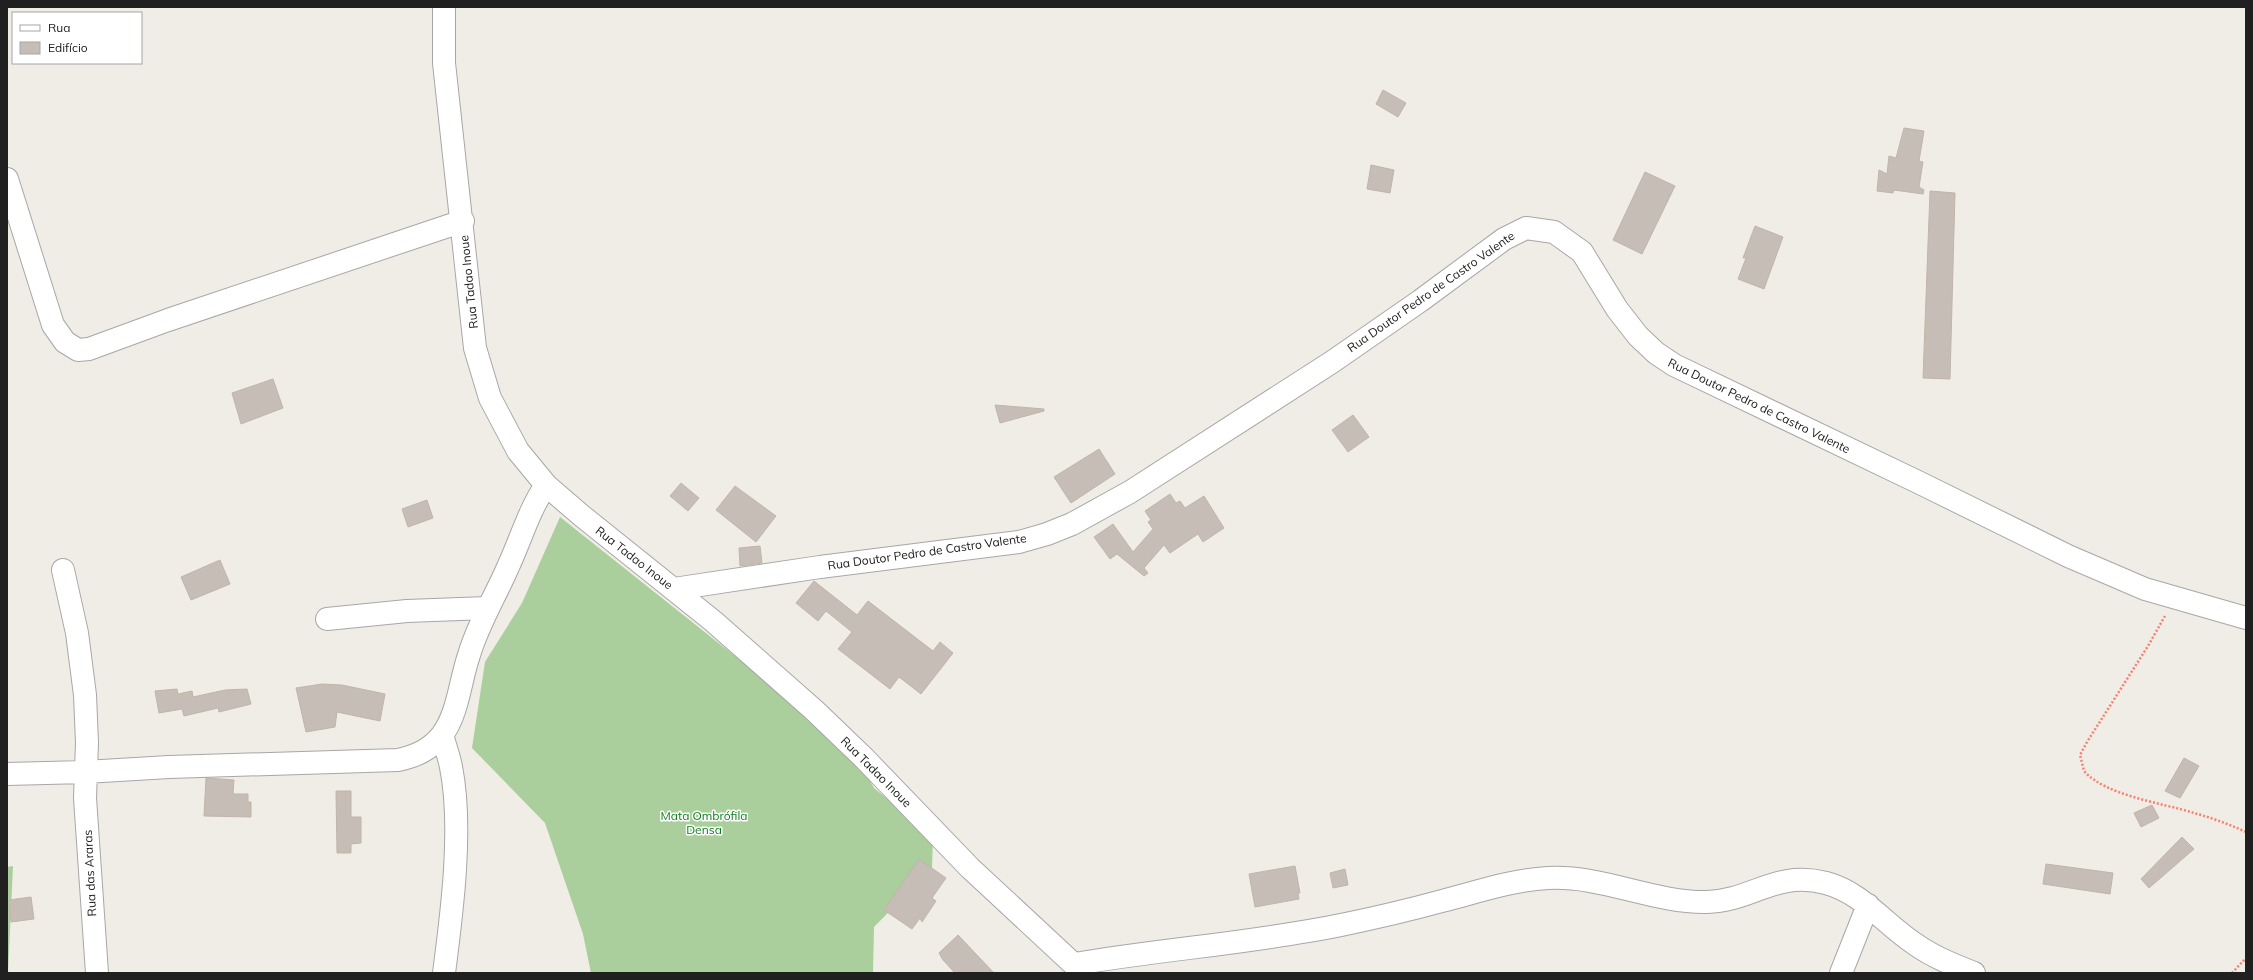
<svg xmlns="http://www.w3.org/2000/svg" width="2253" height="980" font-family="Mulish,sans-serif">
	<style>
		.forest { fill: #aace9c }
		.building { fill: #c5bdb6; stroke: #c2b4a9 }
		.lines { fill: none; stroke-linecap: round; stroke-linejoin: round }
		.minor-casing { stroke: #a7a7a7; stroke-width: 24 }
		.path { stroke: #f78171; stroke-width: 2.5; stroke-dasharray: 2 2; stroke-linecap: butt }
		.minor { stroke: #fff; stroke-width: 22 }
		.labels { text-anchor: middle; stroke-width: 3; stroke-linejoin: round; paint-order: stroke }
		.street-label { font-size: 12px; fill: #202020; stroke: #fff }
		.park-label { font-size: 12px; fill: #0e7d19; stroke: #fff }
	</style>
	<rect width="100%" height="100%" fill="#f0ede6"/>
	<path class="forest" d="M560 517 853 750 874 788 933 836 932 868 874 927 873 973H591L583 934 545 823 472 748 485 662 522 603Z
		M13 866 8 973H7V867Z"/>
	<path class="building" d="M1383 90 1406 103 1398 117 1376 104Z
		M1904 128 1924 131 1919 161 1923 162 1919 187 1924 190 1923 194 1894 190 1893 193 1877 191 1879 170 1887 174 1889 156 1896 158Z
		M1371 165 1394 170 1390 193 1367 189Z
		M1645 172 1675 186 1642 254 1613 240Z
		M1930 191 1955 193 1950 379 1923 378Z
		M1755 226 1783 237 1764 289 1738 279 1746 258H1743Z
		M273 379 283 408 241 424 232 393Z
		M995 405 1044 409V411L1000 423Z
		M1353 415 1369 437 1348 452 1332 430Z
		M1099 449 1115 474 1071 503 1054 477Z
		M681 483 699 498 688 511 670 496Z
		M735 486 776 516 756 542 716 510Z
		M1170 494 1176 503 1180 501 1185 508 1204 496 1224 528 1203 542 1198 534 1170 553 1164 545 1144 568 1148 573 1144 576 1117 554 1110 559 1094 537 1113 524 1133 552 1153 529 1148 522 1151 520 1145 511Z
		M427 500 433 518 408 527 402 509Z
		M760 546 762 563 740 566 739 548Z
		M220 560 230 584 191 600 181 577Z
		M814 581 857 615 868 601 933 651 940 642 953 653 921 694 899 677 890 689 838 649 852 632 826 611 818 621 796 603Z
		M322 684 342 685 385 694 380 721 337 712 335 727 306 732 296 688Z
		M177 689 178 694 192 691 193 697 225 690 247 689 251 704 219 712 218 708 184 716 182 709 159 713 155 691Z
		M2184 758 2199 766 2180 798 2165 791Z
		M206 778 234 780 233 794H248V802H251V817L204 816Z
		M336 791H351V817H361V843L351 844V853H337Z
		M2152 805 2159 818 2141 827 2134 813Z
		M2182 837 2194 849 2149 888 2141 879Z
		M919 859 946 878 932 898 936 901 922 922 920 918 912 929 884 910Z
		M2046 864 2113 873 2110 894 2043 884Z
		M1295 866 1300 893H1298L1299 899 1255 907 1249 874Z
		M1345 869 1348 885 1333 888 1330 873Z
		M31 897 34 919 11 922 9 900Z
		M958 935 994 973H955L943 960 939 953Z"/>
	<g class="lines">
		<g class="minor-casing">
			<path id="minor" d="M444 7V63L475 348 490 398 518 451 546 485 582 516 713 621 814 710 864 758 970 868 1083 973
				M7 179 53 325 65 342 78 350 89 349 168 320 463 221
				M63 570 77 633 85 695 87 743 85 798 97 973
				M674 589 820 567 1019 542 1047 534 1072 524 1130 492 1332 362 1420 301 1504 239 1526 228 1554 232 1582 252 1617 309 1638 336 1656 353 1674 365 1920 483 2068 556 2145 589 2246 618
				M327 619 407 611 487 608
				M442 735C445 746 449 756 451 767 463 827 452 912 444 973
				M7 774 85 772 169 767 398 760C416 756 430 750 442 735 458 714 460 681 469 655 478 624 495 597 508 567 521 539 529 510 546 485
				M1075 964C1163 949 1253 943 1341 925 1375 918 1409 910 1442 901 1477 892 1512 880 1548 878 1602 875 1653 903 1707 902 1752 901 1775 870 1826 883 1863 893 1884 924 1915 944 1933 957 1954 965 1974 973
				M1841 973 1868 905"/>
		</g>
		<path class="path" d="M2165 616 2148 646 2087 742 2080 755 2084 771C2106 796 2163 803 2194 813 2212 818 2229 824 2246 832
			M2232 973 2246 958"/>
		<use href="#minor" class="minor"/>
	</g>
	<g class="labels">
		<g class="street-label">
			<text transform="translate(469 282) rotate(-96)" y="4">Rua Tadao Inoue</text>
			<text transform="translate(1431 292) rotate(-35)" y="4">Rua Doutor Pedro de Castro Valente</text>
			<text transform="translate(1759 406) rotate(26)" y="4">Rua Doutor Pedro de Castro Valente</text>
			<text transform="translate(927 552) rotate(-8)" y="4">Rua Doutor Pedro de Castro Valente</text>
			<text transform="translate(634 558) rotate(38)" y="4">Rua Tadao Inoue</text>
			<text transform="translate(876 772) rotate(45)" y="4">Rua Tadao Inoue</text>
			<text transform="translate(90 873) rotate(-93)" y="4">Rua das Araras</text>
		</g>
		<g class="park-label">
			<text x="704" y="820">Mata Ombrófila<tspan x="704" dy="14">Densa</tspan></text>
		</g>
	</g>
	<rect width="2253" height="980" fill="none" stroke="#202020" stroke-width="16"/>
	<rect x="12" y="12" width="130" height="52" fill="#ffffff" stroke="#a6a6a6"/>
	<rect x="20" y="25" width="20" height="6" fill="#ffffff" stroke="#a6a6a6"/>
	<text x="48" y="32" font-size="12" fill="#202020">Rua</text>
	<rect x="20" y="42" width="20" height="12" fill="#c5bdb6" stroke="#a6a6a6"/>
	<text x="48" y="52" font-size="12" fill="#202020">Edifício</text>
</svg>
